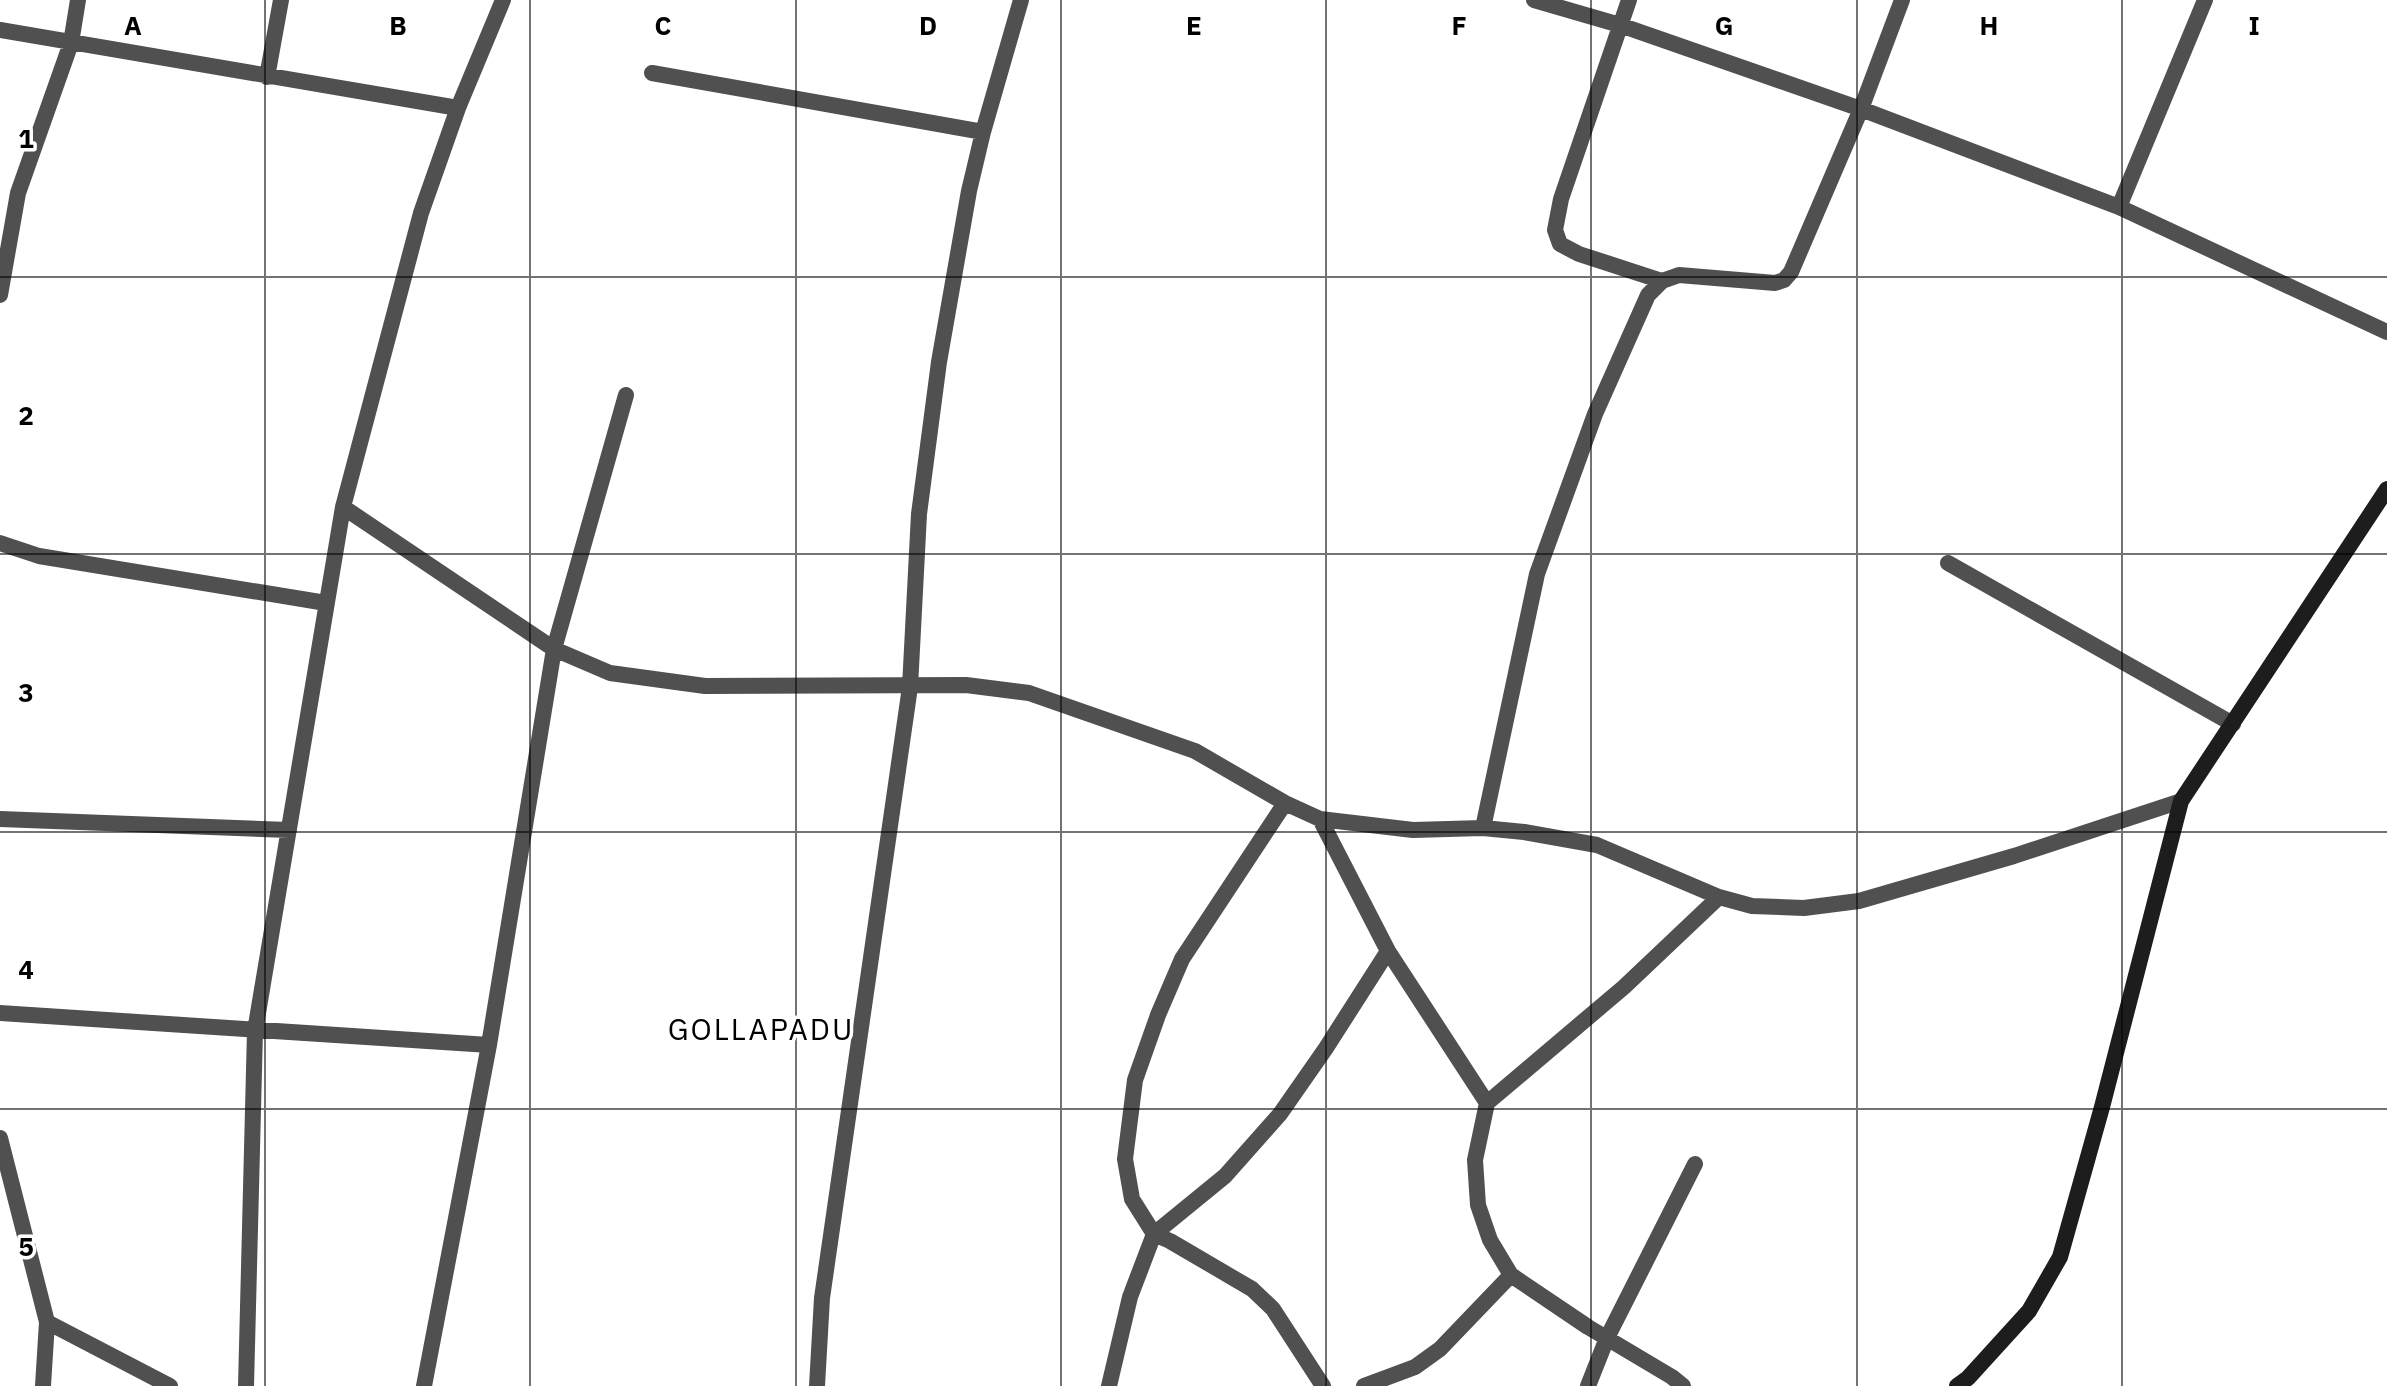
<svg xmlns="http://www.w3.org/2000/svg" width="2387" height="1386" font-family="'IBM Plex Sans',sans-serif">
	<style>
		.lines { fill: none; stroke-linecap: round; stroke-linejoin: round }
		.street { stroke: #505050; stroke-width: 16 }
		.secondary { stroke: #1d1d1d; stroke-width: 16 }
		.grid { fill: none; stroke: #000; stroke-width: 2; stroke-opacity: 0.55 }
		.labels { text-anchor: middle; stroke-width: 7; stroke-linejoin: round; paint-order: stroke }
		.quarter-label { font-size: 30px; letter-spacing: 2px; fill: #000; stroke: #fff }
		.grid-label { font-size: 26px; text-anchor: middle; font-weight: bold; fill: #000; stroke: #fff; stroke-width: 7; stroke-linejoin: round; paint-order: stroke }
	</style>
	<rect width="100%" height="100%" fill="#fff"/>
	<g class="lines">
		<path class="street" d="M1534 0 1620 25 1861 109 2119 207 2387 332
			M1629 0 1561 199 1555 230 1560 244 1579 254 1662 281
			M0 30 458 108
			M652 73 983 132
			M267 77 281 0
			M2119 207 2205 0
			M0 295 18 193 71 43 78 0
			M343 507 554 649 610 673 705 686 966 685 1029 693 1195 751 1285 803 1320 819 1413 830 1483 828 1524 832 1597 845 1719 897
			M0 543 39 556 326 603
			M1948 563 2233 724
			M1285 803 1182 959 1158 1015 1135 1080 1125 1159 1132 1199 1154 1234 1170 1241 1252 1289 1273 1309 1323 1386
			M0 819 289 830
			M1320 819 1388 951 1487 1103
			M1483 828 1537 574 1595 414 1648 295 1662 281 1679 275 1775 283 1784 280 1791 272 1861 109 1902 0
			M0 1013 489 1045
			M0 1138 47 1322 43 1386
			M47 1322 170 1386
			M246 1386 255 1031 343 507 421 213 458 108 503 0
			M424 1386 489 1045 554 649 626 395
			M817 1386 822 1298 910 687 919 514 939 362 969 191 983 132 1021 0
			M1109 1386 1130 1297 1154 1234 1225 1176 1280 1114 1326 1048 1388 951
			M1364 1386 1415 1367 1440 1349 1511 1275
			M1588 1386 1607 1338 1695 1164
			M1683 1386 1672 1377 1588 1327 1511 1275 1490 1240 1478 1205 1475 1160 1487 1103 1624 987 1719 897 1752 906 1804 908 1859 901 2014 856 2181 801"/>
		<path class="secondary" d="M1957 1386 1968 1378 2029 1311 2060 1257 2102 1107 2181 801 2387 489"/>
	</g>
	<path class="grid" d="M265 0V1386M530 0V1386M796 0V1386M1061 0V1386M1326 0V1386M1591 0V1386M1857 0V1386M2122 0V1386M0 277H2387M0 554H2387M0 832H2387M0 1109H2387"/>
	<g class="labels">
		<g class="quarter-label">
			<text x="761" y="1040">GOLLAPADU</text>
		</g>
	</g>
	<g class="grid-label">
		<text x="133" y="35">A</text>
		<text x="398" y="35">B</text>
		<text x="663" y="35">C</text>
		<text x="928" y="35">D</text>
		<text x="1194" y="35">E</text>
		<text x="1459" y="35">F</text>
		<text x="1724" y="35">G</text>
		<text x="1989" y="35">H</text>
		<text x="2254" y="35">I</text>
		<text x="26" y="148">1</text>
		<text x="26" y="425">2</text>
		<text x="26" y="702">3</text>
		<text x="26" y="979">4</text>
		<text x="26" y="1256">5</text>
	</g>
</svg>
